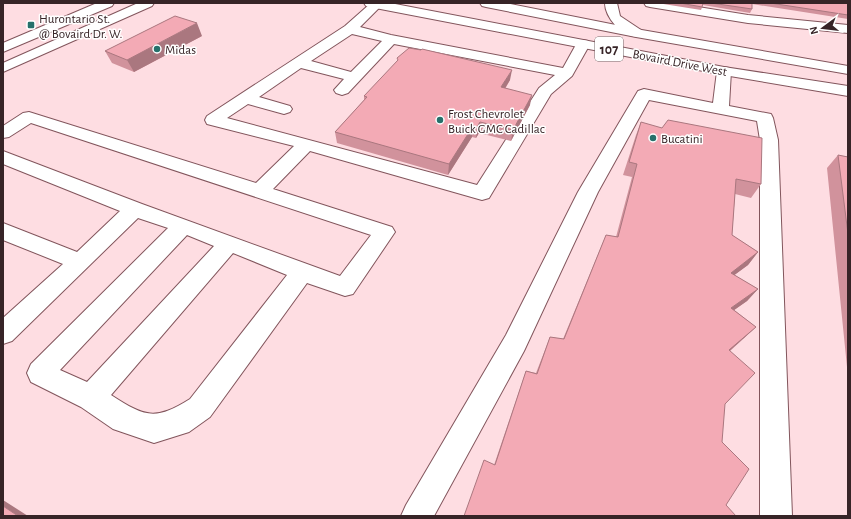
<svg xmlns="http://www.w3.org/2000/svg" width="851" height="519" font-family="'Alegreya Sans',sans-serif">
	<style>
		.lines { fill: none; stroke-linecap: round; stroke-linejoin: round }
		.minor-casing { stroke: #82555c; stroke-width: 2 }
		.major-casing { stroke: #82555c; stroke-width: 2 }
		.minor { fill: #fff; fill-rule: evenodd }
		.major { fill: #fff; fill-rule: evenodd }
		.wall { fill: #d1929c }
		.shaded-wall { fill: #aa777f }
		.building { fill: #f3aab5; stroke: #aa777f }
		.poi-dot { fill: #26706b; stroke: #fff; stroke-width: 1.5 }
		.labels { text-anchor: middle; stroke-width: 3; stroke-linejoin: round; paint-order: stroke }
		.far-poi-label { font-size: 13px; fill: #372427; stroke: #fff; text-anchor: start }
		.far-street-label { font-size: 13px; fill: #372427; stroke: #fff }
		.shield { fill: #fff; stroke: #736668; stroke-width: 1 }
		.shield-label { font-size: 14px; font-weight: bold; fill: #372427 }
	</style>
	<rect width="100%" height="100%" fill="#fedde2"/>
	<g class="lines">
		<g class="minor-casing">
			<path id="minor" d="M371 3 383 4 360 27 391 35 563 68 578 41 583 40 588 41 590 44 572 76 551 94 489 198 482 200 310 151 273 189 392 227 395 232 353 294 345 296 307 283 210 417 189 432 154 443 113 429 81 407 31 382 27 373 31 364 168 228 138 218 12 341 3 344V318L63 264 3 240V223L77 252 120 211 3 164V151L142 204 340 276 371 235 31 123 9 137 3 138V126L23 113 29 112 256 183 294 146 207 124 205 120 207 116 345 26ZM352 34 382 41 351 72 311 61ZM394 44 555 75 539 88 477 185 227 118 248 104 284 114 290 112 292 109 290 106 259 97 301 68 344 79 334 90 336 93 342 95 348 93ZM187 235 214 246 87 382 60 370ZM233 253 287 275 190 399C155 421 145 417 111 395Z
				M605 3H617L620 16 641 30 643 33 641 36C624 40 605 18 605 3Z
				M644 3H673L748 15 848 25V33L748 23 650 7 646 6Z
				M724 67 729 68 731 71 729 106 771 114 773 118 778 140 792 516H760V140L757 121 649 100 598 192 524 351 434 516H401L406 505 506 335 578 192 638 91 644 89 713 103 717 71 719 68Z"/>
		</g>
		<g class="major-casing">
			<path id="major" d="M97 3H114L112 6 3 52V43Z
				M138 3H154L152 6 3 72V63Z
				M364 3H390L724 67 848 86V96L724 75 370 7 366 6Z
				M480 3H505L636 29 848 66V74L636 37 486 7 482 6Z"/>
		</g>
		<use href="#minor" class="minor"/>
		<use href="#major" class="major"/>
	</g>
	<path class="wall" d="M657 3H848V19L752 4V9L750 13 703 5 701 10Z
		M202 36 134 72 112 63 105 51Z
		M510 80 505 89 530 105 511 141 479 133 476 138 472 137 448 175 337 143 335 132 364 100V96Z
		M641 122 761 184 751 198 735 194 732 235 758 252 748 265 734 275 758 289 747 301 734 310 756 327 730 351 494 465 526 371 536 373 550 337 563 339 606 235 616 237 632 177 623 175 636 135Z
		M838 155 848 157V377L827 168Z"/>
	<path class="shaded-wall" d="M197 23 202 36 134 72 127 60Z
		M512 70 510 80 499 98 501 87Z
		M532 95 530 105 511 141 513 130Z
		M480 122 479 133 476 138 477 127Z
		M473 126 472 137 448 175 449 164Z
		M758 252 748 265 721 285 731 273Z
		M758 289 747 301 720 320 731 308Z
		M756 327 744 338 718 361 729 350Z
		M3 500 28 516H18L3 506Z"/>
	<path class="building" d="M680 3H703L702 7Z
		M711 3H752V9Z
		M770 3H848V15Z
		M175 16 197 23 127 60 105 51Z
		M409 48 421 50 422 49 512 70 501 87 532 95 513 130 480 122 477 127 473 126 449 164 335 132 367 97 364 96 398 60 397 58Z
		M668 120 762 138 761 184 736 179 732 235 758 252 731 273 758 289 731 308 756 327 729 350 755 373 725 404 722 442 749 469 726 505 736 516H464L484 460 495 465 526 371 537 374 550 337 564 339 606 235 618 237 637 164 629 162 641 122 662 128Z
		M838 155 848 157V234Z
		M3 506 18 516H3Z"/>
	<g class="poi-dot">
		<rect x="27" y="21" width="8" height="8" rx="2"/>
		<circle cx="157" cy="49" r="4"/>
		<circle cx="440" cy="120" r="4"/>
		<circle cx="653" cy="138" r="4"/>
	</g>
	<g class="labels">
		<g class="far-poi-label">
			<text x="39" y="23">Hurontario St.<tspan x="39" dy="15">@ Bovaird Dr. W.</tspan></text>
			<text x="165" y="54">Midas</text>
			<text x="448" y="118">Frost Chevrolet<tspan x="448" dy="15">Buick GMC Cadillac</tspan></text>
			<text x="661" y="143">Bucatini</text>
		</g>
		<g class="far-street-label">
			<text transform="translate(680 62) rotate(11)" y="5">Bovaird Drive West</text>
		</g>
		<rect class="shield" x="595" y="37" width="28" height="24" rx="3"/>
		<g class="shield-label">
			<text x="609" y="54">107</text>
		</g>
	</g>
	<rect width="851" height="519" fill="none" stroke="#372427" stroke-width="8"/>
	<g transform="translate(823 28) rotate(255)" stroke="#ffffff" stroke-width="3" paint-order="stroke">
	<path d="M0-3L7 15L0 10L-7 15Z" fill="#372427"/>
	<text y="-6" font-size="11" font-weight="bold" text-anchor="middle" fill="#372427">N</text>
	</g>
</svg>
